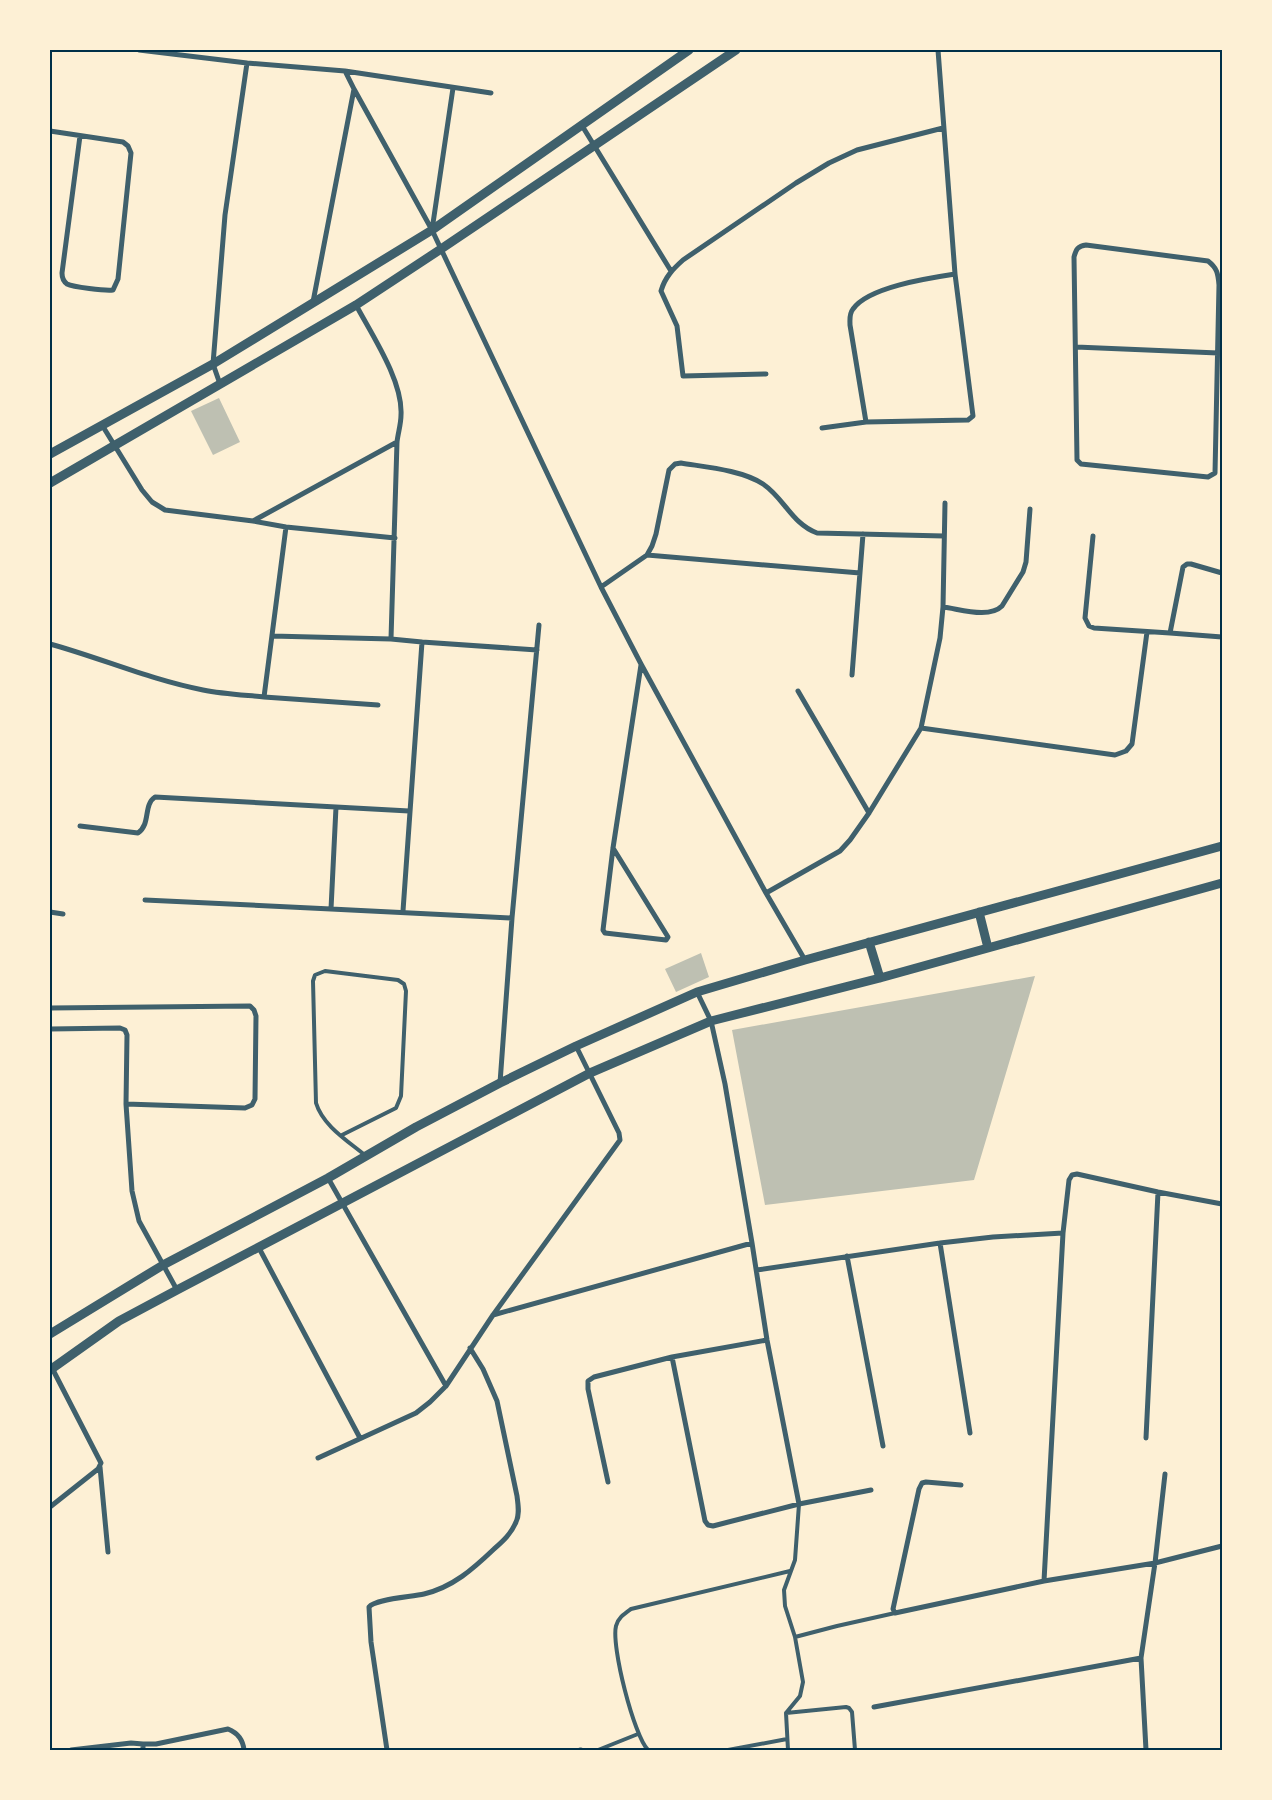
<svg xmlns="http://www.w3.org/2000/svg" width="1272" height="1800" font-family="'Asap Condensed',sans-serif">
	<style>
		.building { fill: #bec0b2 }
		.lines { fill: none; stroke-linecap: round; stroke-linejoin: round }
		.service { stroke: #3f606c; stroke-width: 4 }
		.minor { stroke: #3f606c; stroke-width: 5 }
		.tertiary { stroke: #3f606c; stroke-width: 9 }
		.neatline { fill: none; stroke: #003049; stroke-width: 2 }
	</style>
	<rect width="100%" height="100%" fill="#fdf0d5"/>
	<path class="building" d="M219 398 240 442 213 455 191 411Z
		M701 953 709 977 676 992 665 969Z
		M1035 976 974 1180 765 1205 732 1030Z"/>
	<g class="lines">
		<path class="service" d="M342 1135 396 1108 401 1096 406 991 404 984 398 980 325 971 315 975 313 981 316 1103C323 1126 348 1141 366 1156
			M795 1637 837 1626 895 1613
			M786 1713 846 1707 849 1708 852 1712 855 1750
			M598 1750 638 1734
			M648 1750C634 1736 611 1646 616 1626 618 1618 624 1614 631 1609L790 1571
			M728 1750 787 1739
			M788 1750 786 1713 800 1696 803 1682 795 1637 785 1606 784 1590 795 1560 799 1504"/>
		<path class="minor" d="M139 50 247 63 345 71 491 93
			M354 89 432 230 601 587 641 664 766 893 805 960
			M581 124 671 271
			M50 131 123 142 128 146 131 153 118 279 113 290C105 291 73 287 67 284 63 281 62 277 62 273L80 136
			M432 230 453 88
			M1086 245 1208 261C1217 268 1218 273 1219 285L1215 473 1208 477 1081 464 1077 460 1074 257C1076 249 1078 246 1086 245Z
			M313 302 354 89 345 71
			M356 305C372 335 403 381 401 415 401 424 398 433 397 442L391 639 422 642 403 911
			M1076 347 1218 353
			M766 374 683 376 677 326 661 291C665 277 673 269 683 260L796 183 829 163 857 150 943 128
			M220 384 213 364 225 215 247 63
			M866 422 850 325C850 319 849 314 853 309 868 287 929 278 955 274
			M102 425 142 490 152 502 165 510 253 521 286 527 395 538
			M822 428 866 422 968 420 973 416 955 274 938 50
			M253 521 397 442
			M1093 536 1085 618 1089 626 1094 628 1170 633
			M647 555 860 573
			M1222 573 1191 564H1187L1183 567 1170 633 1222 637
			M601 587 647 555 652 546 656 534 669 470 675 464 681 463C705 467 742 470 763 484 784 498 792 524 817 533L944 536
			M943 607C960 609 989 619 1002 606L1023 572 1026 562 1030 509
			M272 636 391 639
			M422 642 537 650
			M50 644C101 658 151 680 203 690 223 694 244 695 264 697L286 527
			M852 675 863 534
			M798 691 869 813
			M264 697 378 705
			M921 728 1115 755 1126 751 1132 744 1147 632
			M336 807 409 811
			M80 826 138 833C151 824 143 805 155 797L336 807 331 909 512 918 500 1083
			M613 848 668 937 666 940 605 933 603 930 613 848 641 665
			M766 893 840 851 850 840 869 813 921 728 940 638 943 607 945 503
			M145 900 331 909
			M50 912 63 914
			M512 918 539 625
			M697 992 711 1021 725 1084 752 1243
			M50 1008 250 1006 254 1010 256 1016 255 1099 252 1105 245 1108 126 1104
			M50 1029 120 1028 125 1030 127 1035 126 1104 132 1191 139 1221 177 1290
			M940 1243 970 1433
			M259 1248 360 1438
			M847 1256 883 1446
			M757 1270 940 1243 993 1237 1063 1233
			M493 1315 752 1243 767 1340 799 1504
			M767 1340 672 1357 705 1521 708 1525 713 1526 799 1504 871 1490
			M446 1386 493 1315 620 1140 619 1133 576 1046
			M1146 1438 1158 1192
			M318 1458 416 1413 430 1402 446 1386 328 1178
			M100 1467 108 1552
			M608 1482 588 1389V1381L594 1377 672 1357
			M961 1485 926 1482 922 1483 919 1489 893 1609 895 1613 1044 1581 1155 1563 1222 1546
			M50 1507 98 1469 101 1463 52 1368
			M1044 1581 1063 1233 1069 1180 1072 1175 1077 1174 1158 1192 1222 1204
			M874 1707 1141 1658
			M71 1750 131 1743 143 1744
			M143 1750V1744H156L228 1729C238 1733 243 1740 244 1750
			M387 1750 371 1642 369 1607C375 1599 411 1597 424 1594 453 1587 473 1569 494 1549 503 1541 511 1534 516 1522 520 1514 518 1505 517 1496L497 1401 483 1369 470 1348
			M580 1750H581
			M1146 1750 1141 1658 1155 1563 1165 1474"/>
		<path class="tertiary" d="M50 454 213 364 432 230 689 50
			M50 483 356 305 441 249 736 50
			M979 912 988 948
			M869 942 880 978
			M50 1334 163 1265 328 1178 416 1127 500 1083 576 1046 697 992 805 960 1222 846
			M50 1370 119 1321 177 1290 590 1073 711 1021 880 978 1222 883"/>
	</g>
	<rect width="1272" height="1800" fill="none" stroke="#fdf0d5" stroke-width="102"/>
	<rect x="51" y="51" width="1170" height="1698" class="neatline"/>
</svg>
